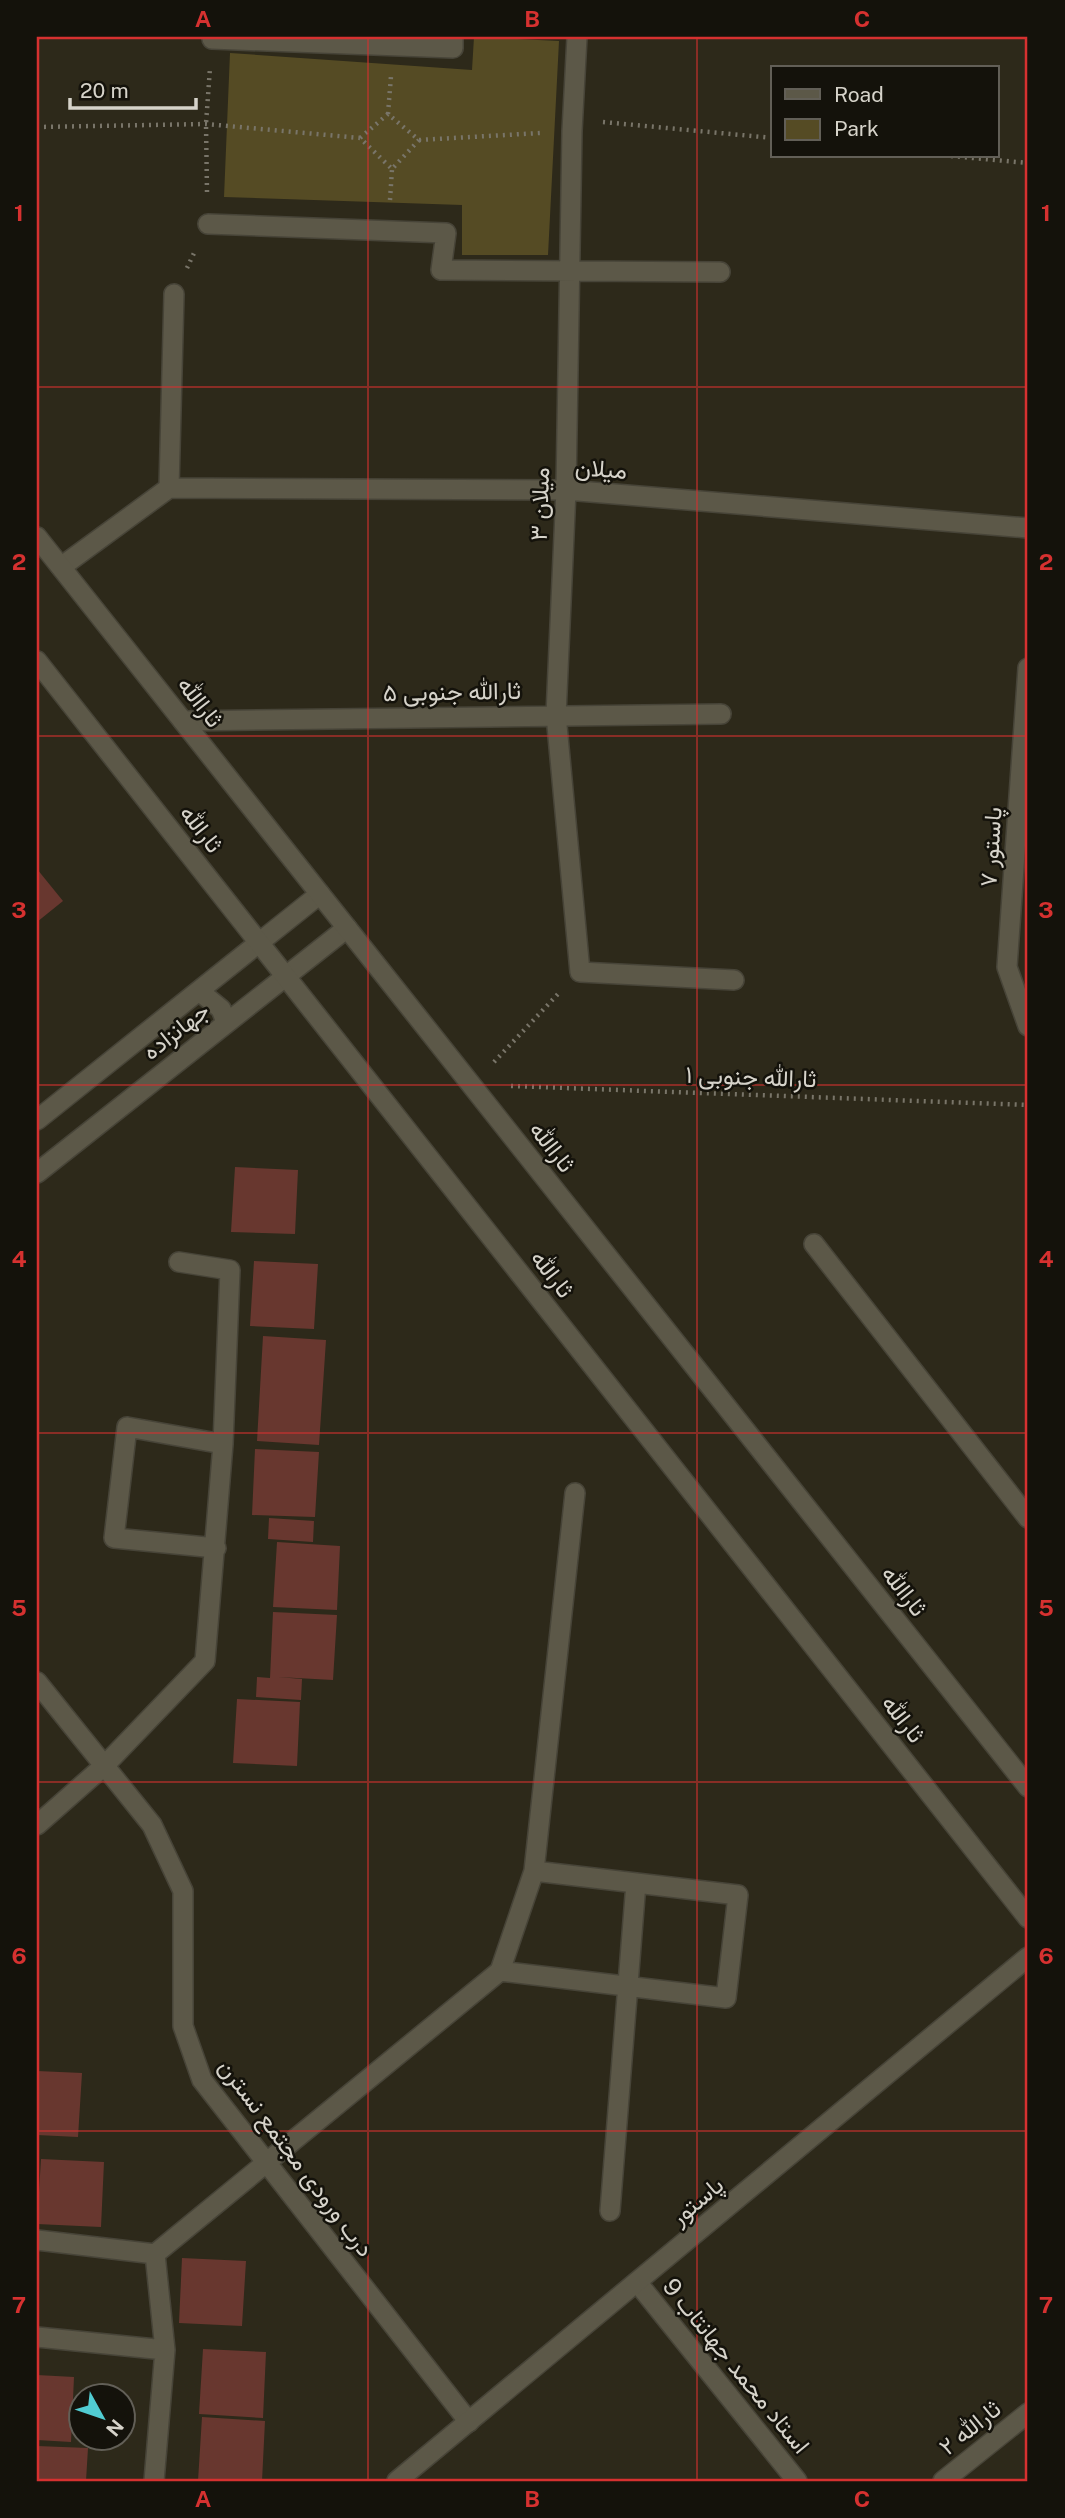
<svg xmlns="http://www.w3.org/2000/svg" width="1065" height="2518" font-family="'Public Sans',Vazirmatn,sans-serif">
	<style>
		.green { fill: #554b24 }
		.building { fill: #68372f }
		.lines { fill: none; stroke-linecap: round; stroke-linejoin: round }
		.minor-casing { stroke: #474438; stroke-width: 22 }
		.tertiary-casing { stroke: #474438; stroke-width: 22 }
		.secondary-casing { stroke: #474438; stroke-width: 22 }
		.path { stroke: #797569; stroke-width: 4.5; stroke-dasharray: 2 5; stroke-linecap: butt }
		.minor { stroke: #5c5848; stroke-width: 19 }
		.tertiary { stroke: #5c5848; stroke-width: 19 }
		.secondary { stroke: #5c5848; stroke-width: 19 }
		.grid { fill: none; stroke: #d63130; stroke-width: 2; stroke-opacity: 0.55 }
		.labels { text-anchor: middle; stroke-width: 5; stroke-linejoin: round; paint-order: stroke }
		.street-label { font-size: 24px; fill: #d6d3ca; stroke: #14120b }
		.neatline { fill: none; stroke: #d63130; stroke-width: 2.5 }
		.grid-label { font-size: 23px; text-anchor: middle; font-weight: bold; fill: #d63130 }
	</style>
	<rect width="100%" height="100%" fill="#2d291a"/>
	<path class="green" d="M474 37 559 41 548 255H462V205L224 197 230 53 472 70Z"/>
	<path class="building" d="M37 869 63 901 37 922Z
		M235 1167 298 1170 295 1234 231 1232Z
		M254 1261 318 1264 314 1329 250 1326Z
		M263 1336 326 1340 319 1445 257 1441Z
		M255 1449 319 1452 315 1517 252 1515Z
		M269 1518 314 1521 313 1542 268 1539Z
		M277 1542 340 1546 337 1610 273 1607Z
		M273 1612 337 1615 333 1680 278 1677 302 1679 301 1700 256 1697 257 1677 270 1678Z
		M237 1699 300 1702 297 1766 233 1763Z
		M37 2071 82 2073 78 2137 37 2135Z
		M41 2159 104 2162 101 2227 37 2224Z
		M182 2258 246 2261 242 2326 179 2323Z
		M203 2349 266 2352 263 2418 199 2414Z
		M37 2375 74 2377 71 2442 37 2440Z
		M202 2417 265 2421 262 2481H198Z
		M37 2446 88 2448 86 2481H37Z"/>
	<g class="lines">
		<g class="minor-casing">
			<path id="minor" d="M577 37 572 131 566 490 556 715 580 972 734 980
				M212 39 453 48V37
				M208 224 446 233 441 270 720 272
				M169 488 566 490 1028 528
				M169 488 174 294
				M61 567 169 488
				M1028 668 1007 967 1028 1026
				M183 721 721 714
				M814 1244 1028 1518
				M216 1548 114 1538 127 1427 223 1444
				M37 1682 152 1825 183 1891V2026L202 2080 469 2422
				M37 1825 105 1765 205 1661 223 1444 230 1270 179 1262
				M500 1971 726 1998 738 1895 534 1871
				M610 2211 636 1883
				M37 2240 155 2254
				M637 2282 797 2481
				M37 2337 165 2350
				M154 2481 165 2350 155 2254 500 1971 534 1871 575 1493
				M943 2481 1028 2413"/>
		</g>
		<g class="tertiary-casing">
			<path id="tertiary" d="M199 991 221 1009 226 1022
				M37 1120 320 894
				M37 1173 347 928
				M397 2481 1028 1957"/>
		</g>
		<g class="secondary-casing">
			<path id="secondary" d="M37 537 1028 1787
				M37 661 1028 1918"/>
		</g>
		<path class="path" d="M388 114 391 76
			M603 122 773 138
			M37 127 206 124 360 138 392 169 419 140 388 114 360 138
			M419 140 540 133
			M951 156 1028 163
			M207 192 206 124 210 68
			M390 200 392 169
			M187 268 195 251
			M494 1062 558 994
			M511 1086 1028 1105"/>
		<use href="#minor" class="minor"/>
		<use href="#tertiary" class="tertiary"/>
		<use href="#secondary" class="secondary"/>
	</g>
	<path class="grid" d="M368 37V2481M697 37V2481M37 387H1028M37 736H1028M37 1085H1028M37 1433H1028M37 1782H1028M37 2131H1028"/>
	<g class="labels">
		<g class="street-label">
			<text transform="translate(601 469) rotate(4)" y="8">میلان</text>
			<text transform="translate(540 504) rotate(-88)" y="8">میلان ۳</text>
			<text transform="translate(452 692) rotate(-1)" y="8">ثارالله جنوبی ۵</text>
			<text transform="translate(200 702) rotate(52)" y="8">ثاراالله</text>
			<text transform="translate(201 829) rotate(52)" y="8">ثارالله</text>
			<text transform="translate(991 847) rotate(-86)" y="8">پاستور ۷</text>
			<text transform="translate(176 1031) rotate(-38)" y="8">جهانزاده</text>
			<text transform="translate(751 1077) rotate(2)" y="8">ثارالله جنوبی ۱</text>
			<text transform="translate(552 1147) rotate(52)" y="8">ثاراالله</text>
			<text transform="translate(552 1274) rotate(52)" y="8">ثارالله</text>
			<text transform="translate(904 1591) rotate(52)" y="8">ثاراالله</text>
			<text transform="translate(903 1719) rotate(52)" y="8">ثارالله</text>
			<text transform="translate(296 2158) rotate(53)" y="8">درب ورودی مجتمع نسترن</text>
			<text transform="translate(697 2201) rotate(-40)" y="8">پاستور</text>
			<text transform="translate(736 2366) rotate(51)" y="8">استاد محمد جهانتاب 9</text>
			<text transform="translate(970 2428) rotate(-39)" y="8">ثارالله ۲</text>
		</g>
	</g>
	<rect width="1065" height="2518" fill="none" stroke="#14120b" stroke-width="77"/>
	<rect x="771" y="66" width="228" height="91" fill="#14120b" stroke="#625f57" stroke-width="2"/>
	<rect x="785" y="89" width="35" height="10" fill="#5c5848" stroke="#625f57" stroke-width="2"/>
	<text x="834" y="102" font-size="21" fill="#d6d3ca">Road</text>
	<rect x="785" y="119" width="35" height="21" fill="#554b24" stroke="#625f57" stroke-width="2"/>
	<text x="834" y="136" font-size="21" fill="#d6d3ca">Park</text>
	<g transform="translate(102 2417) rotate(130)"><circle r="33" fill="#14120b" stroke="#625f57" stroke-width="2"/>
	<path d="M0-5L12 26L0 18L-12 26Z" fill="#51ccd2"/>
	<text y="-10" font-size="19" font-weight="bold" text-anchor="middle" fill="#d6d3ca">N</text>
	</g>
	<path d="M70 98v10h126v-10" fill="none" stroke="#d6d3ca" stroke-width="3.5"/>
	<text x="80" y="98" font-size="21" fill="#d6d3ca" stroke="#14120b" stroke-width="5" paint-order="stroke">20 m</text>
	<rect x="38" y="38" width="988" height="2442" class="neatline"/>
	<g class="grid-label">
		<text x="203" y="27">A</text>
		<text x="532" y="27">B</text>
		<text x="862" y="27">C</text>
		<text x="19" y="221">1</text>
		<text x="1046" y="221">1</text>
		<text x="19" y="570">2</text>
		<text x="1046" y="570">2</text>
		<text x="19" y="918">3</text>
		<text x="1046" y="918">3</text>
		<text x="19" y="1267">4</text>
		<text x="1046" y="1267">4</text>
		<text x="19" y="1616">5</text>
		<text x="1046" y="1616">5</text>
		<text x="19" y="1964">6</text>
		<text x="1046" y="1964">6</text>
		<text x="19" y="2313">7</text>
		<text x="1046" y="2313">7</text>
		<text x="203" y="2507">A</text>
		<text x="532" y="2507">B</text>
		<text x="862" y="2507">C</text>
	</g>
</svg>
